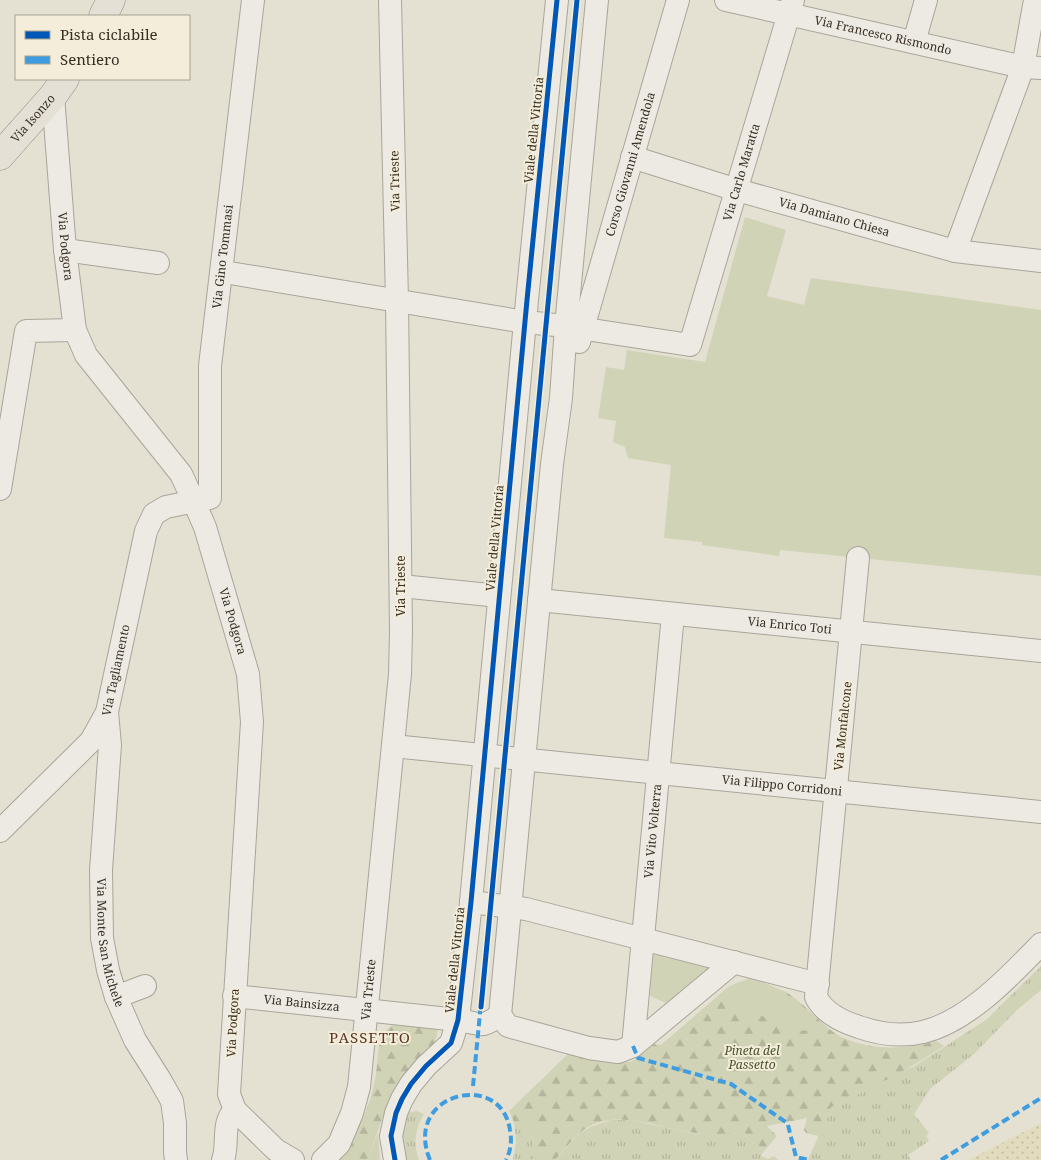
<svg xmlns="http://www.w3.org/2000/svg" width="1041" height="1160" font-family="'Noto Serif',serif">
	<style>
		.grass { fill: url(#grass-tufts) }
		.forest { fill: url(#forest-firs) }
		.sand { fill: url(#sand-dots) }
		.green { fill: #d1d3b6 }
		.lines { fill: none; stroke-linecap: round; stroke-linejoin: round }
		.minor-casing { stroke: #aaa59a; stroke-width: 24 }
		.major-casing { stroke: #8f8b81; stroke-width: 29 }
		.minor { stroke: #eceae3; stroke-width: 22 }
		.major { stroke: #e4e0d5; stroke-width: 28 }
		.quiet { stroke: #3e9de0; stroke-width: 4; stroke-dasharray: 8 4; stroke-linecap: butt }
		.cycleway-casing { stroke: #f3edda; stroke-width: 8 }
		.cycleway { stroke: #0057b8; stroke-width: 5 }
		.labels { text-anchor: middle; stroke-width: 4; stroke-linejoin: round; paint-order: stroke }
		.street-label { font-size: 12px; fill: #382e23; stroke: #f3edda }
		.park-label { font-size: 12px; font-style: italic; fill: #47522c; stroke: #f3edda }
		.quarter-label { font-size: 15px; letter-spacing: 1px; fill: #603527; stroke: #f3edda }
	</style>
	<defs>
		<pattern id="grass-tufts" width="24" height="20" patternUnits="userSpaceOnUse" patternTransform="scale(1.25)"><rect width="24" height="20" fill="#d1d3b6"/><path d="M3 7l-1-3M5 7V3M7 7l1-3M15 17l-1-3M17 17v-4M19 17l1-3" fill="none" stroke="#b4b59c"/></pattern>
		<pattern id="forest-firs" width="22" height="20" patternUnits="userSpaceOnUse" patternTransform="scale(1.25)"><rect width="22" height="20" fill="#d1d3b6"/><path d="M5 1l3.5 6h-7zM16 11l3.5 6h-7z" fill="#b4b59c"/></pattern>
		<pattern id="sand-dots" width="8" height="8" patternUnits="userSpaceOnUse" patternTransform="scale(1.25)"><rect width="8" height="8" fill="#e3dbbd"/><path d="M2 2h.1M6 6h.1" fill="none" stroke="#c4bca2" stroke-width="1.8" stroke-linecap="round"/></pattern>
	</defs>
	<rect width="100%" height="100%" fill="#e4e0d2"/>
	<path class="grass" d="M1041 966V990L1018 1009 974 1054 930 1089 914 1114 929 1133 926 1136 929 1141 908 1155 911 1160H808L831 1107 866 1090 900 1071 913 1067 986 1020Z
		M416 1111 424 1114C415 1128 413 1144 419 1160H405C403 1143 401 1129 408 1113Z
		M611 1120H630L696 1134 745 1132 746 1136 764 1151 761 1156 768 1159 774 1156 778 1160H555L578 1135 590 1127Z
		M514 1122C539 1121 535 1143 530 1160H513L516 1142Z"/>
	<path class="forest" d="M748 979C759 983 773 986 784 991 799 999 816 1018 829 1029 856 1051 904 1051 936 1041L944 1046C908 1070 870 1089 831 1107L819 1136 806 1133 804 1130 807 1118 767 1126 777 1136 764 1151 746 1136 745 1132C729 1133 711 1136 695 1133 661 1129 620 1109 588 1127 575 1135 565 1149 555 1160H530C535 1143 539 1121 514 1122L509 1111 569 1053 630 1062 638 1058 654 1044 661 1045 728 987Z
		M400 1022 437 1028C440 1047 417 1059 407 1071 386 1097 380 1130 367 1160H336C357 1136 371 1106 376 1074 378 1061 377 1043 384 1033 388 1027 394 1025 400 1022Z"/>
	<path class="sand" d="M1041 1123V1160H969Z"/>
	<path class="green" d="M745 217 786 230 767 296 804 305 811 278 1041 310V576L780 550 779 556 702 545V542L664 538 671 465 628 458 625 447 613 442 616 421 598 418 606 367 624 370 627 350 705 362Z
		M653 951 712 966 674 999 666 1003 650 996Z
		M748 979C776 982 796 1001 817 1018L814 1029 788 1033 755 1011 732 1006 714 999 734 984Z
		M378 1133 380 1160H367Z"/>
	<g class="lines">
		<g class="minor-casing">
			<g id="minor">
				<path id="s1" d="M726 0 1023 67 1041 68"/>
				<path d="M914 42 926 0"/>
				<path id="s2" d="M53 96 65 250 75 330 86 355 181 474 194 502 205 527 248 674 252 722 229 1094 235 1110 276 1150 293 1160"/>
				<path id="s3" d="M632 157 737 190 955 251 1041 261"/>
				<path d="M65 250 158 263"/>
				<path d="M955 251 1023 67 1035 0"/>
				<path id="s4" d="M230 273 525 322 566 326 690 345 793 0"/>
				<path id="s5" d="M579 342 678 0"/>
				<path d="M0 489 26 331 75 330"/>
				<path d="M858 558 816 997C824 1013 843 1022 859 1027 879 1034 902 1037 923 1032 968 1021 1010 976 1041 944"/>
				<path d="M401 586 499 596"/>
				<path id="s6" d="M539 600 1041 651"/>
				<path id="s7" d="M107 712 110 745 101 870 102 938 108 970 116 997 135 1040 159 1078 172 1101 175 1123V1152L176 1160"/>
				<path id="s8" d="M393 746 1041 812"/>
				<path id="s9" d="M0 831 91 741 107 712 146 531 154 514 166 507 210 498V366L253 0"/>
				<path d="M471 902 526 909 818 984"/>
				<path id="s10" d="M234 996 458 1020C480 1023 480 1030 500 1015"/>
				<path d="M116 997 145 986"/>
				<path d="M500 1015 552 464 561 398 566 326 597 0"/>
				<path d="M500 1015 508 1026 589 1048 618 1052 633 1046 734 962"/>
				<path id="s11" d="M633 1046 673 614"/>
				<path d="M223 1160C229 1144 221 1123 235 1110"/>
				<path id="s12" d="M323 1160 339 1144 352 1113 359 1087 400 674 401 631 397 301 390 0"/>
				<path d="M395 1160 391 1136 396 1113 402 1099 411 1084 426 1066 451 1043 458 1020 471 902 527 300 557 0"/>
			</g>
		</g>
		<g class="major-casing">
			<g id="major">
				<path d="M103 16 111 0"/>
				<path id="s13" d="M0 156 53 96 65 79"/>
			</g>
		</g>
		<use href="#minor" class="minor"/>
		<use href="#major" class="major"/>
		<path class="quiet" d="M633 1046 638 1058 731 1084 787 1123
			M473 1086 481 1003
			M788 1125 796 1157 809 1160
			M430 1160C402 1093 501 1069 510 1130 512 1141 511 1150 506 1160
			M941 1160 1041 1098"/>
		<g class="cycleway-casing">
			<path id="cycleway" d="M481 1007 577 0
				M395 1160 391 1136 396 1113 402 1099 411 1084 426 1066 451 1043 458 1020 471 902 527 300 557 0"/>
		</g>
		<use href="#cycleway" class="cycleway"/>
	</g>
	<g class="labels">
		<g class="street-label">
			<text dy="4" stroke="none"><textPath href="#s1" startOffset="161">Via Francesco Rismondo</textPath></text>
			<text dy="4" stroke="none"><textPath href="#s13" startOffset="50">Via Isonzo</textPath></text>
			<text transform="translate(534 130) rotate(-84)" y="4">Viale della Vittoria</text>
			<text dy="4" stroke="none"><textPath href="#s5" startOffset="185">Corso Giovanni Amendola</textPath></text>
			<text dy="4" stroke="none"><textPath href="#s4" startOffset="646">Via Carlo Maratta</textPath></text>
			<text transform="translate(395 181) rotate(-91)" y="4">Via Trieste</text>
			<text dy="4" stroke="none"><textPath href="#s3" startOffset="211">Via Damiano Chiesa</textPath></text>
			<text dy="4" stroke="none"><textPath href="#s2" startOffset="151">Via Podgora</textPath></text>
			<text dy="4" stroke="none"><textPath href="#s9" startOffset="666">Via Gino Tommasi</textPath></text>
			<text transform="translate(495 538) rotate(-85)" y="4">Viale della Vittoria</text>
			<text transform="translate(401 586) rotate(-90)" y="4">Via Trieste</text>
			<text dy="4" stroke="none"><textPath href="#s2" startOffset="571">Via Podgora</textPath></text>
			<text dy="4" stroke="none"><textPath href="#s6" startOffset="252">Via Enrico Toti</textPath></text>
			<text dy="4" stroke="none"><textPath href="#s9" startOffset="204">Via Tagliamento</textPath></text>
			<text transform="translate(843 726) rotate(-84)" y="4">Via Monfalcone</text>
			<text dy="4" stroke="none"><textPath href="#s8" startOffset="391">Via Filippo Corridoni</textPath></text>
			<text dy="4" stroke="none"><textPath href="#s11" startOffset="216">Via Vito Volterra</textPath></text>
			<text dy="4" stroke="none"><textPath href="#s7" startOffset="232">Via Monte San Michele</textPath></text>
			<text transform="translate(455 960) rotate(-84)" y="4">Viale della Vittoria</text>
			<text dy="4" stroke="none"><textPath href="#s12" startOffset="181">Via Trieste</textPath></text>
			<text dy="4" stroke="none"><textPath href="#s10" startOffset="68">Via Bainsizza</textPath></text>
			<text transform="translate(233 1023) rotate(-87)" y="4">Via Podgora</text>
		</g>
		<g class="park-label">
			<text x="752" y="1055">Pineta del<tspan x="752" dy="14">Passetto</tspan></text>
		</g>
		<g class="quarter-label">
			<text x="370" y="1043">PASSETTO</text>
		</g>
	</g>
	<rect x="15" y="15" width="175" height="65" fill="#f3edda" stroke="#a8a191"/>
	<rect x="25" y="31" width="25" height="8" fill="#0057b8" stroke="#a8a191"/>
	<text x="60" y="40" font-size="15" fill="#382e23">Pista ciclabile</text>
	<rect x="25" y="56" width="25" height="8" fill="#3e9de0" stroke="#a8a191"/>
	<text x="60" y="65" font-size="15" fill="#382e23">Sentiero</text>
</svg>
